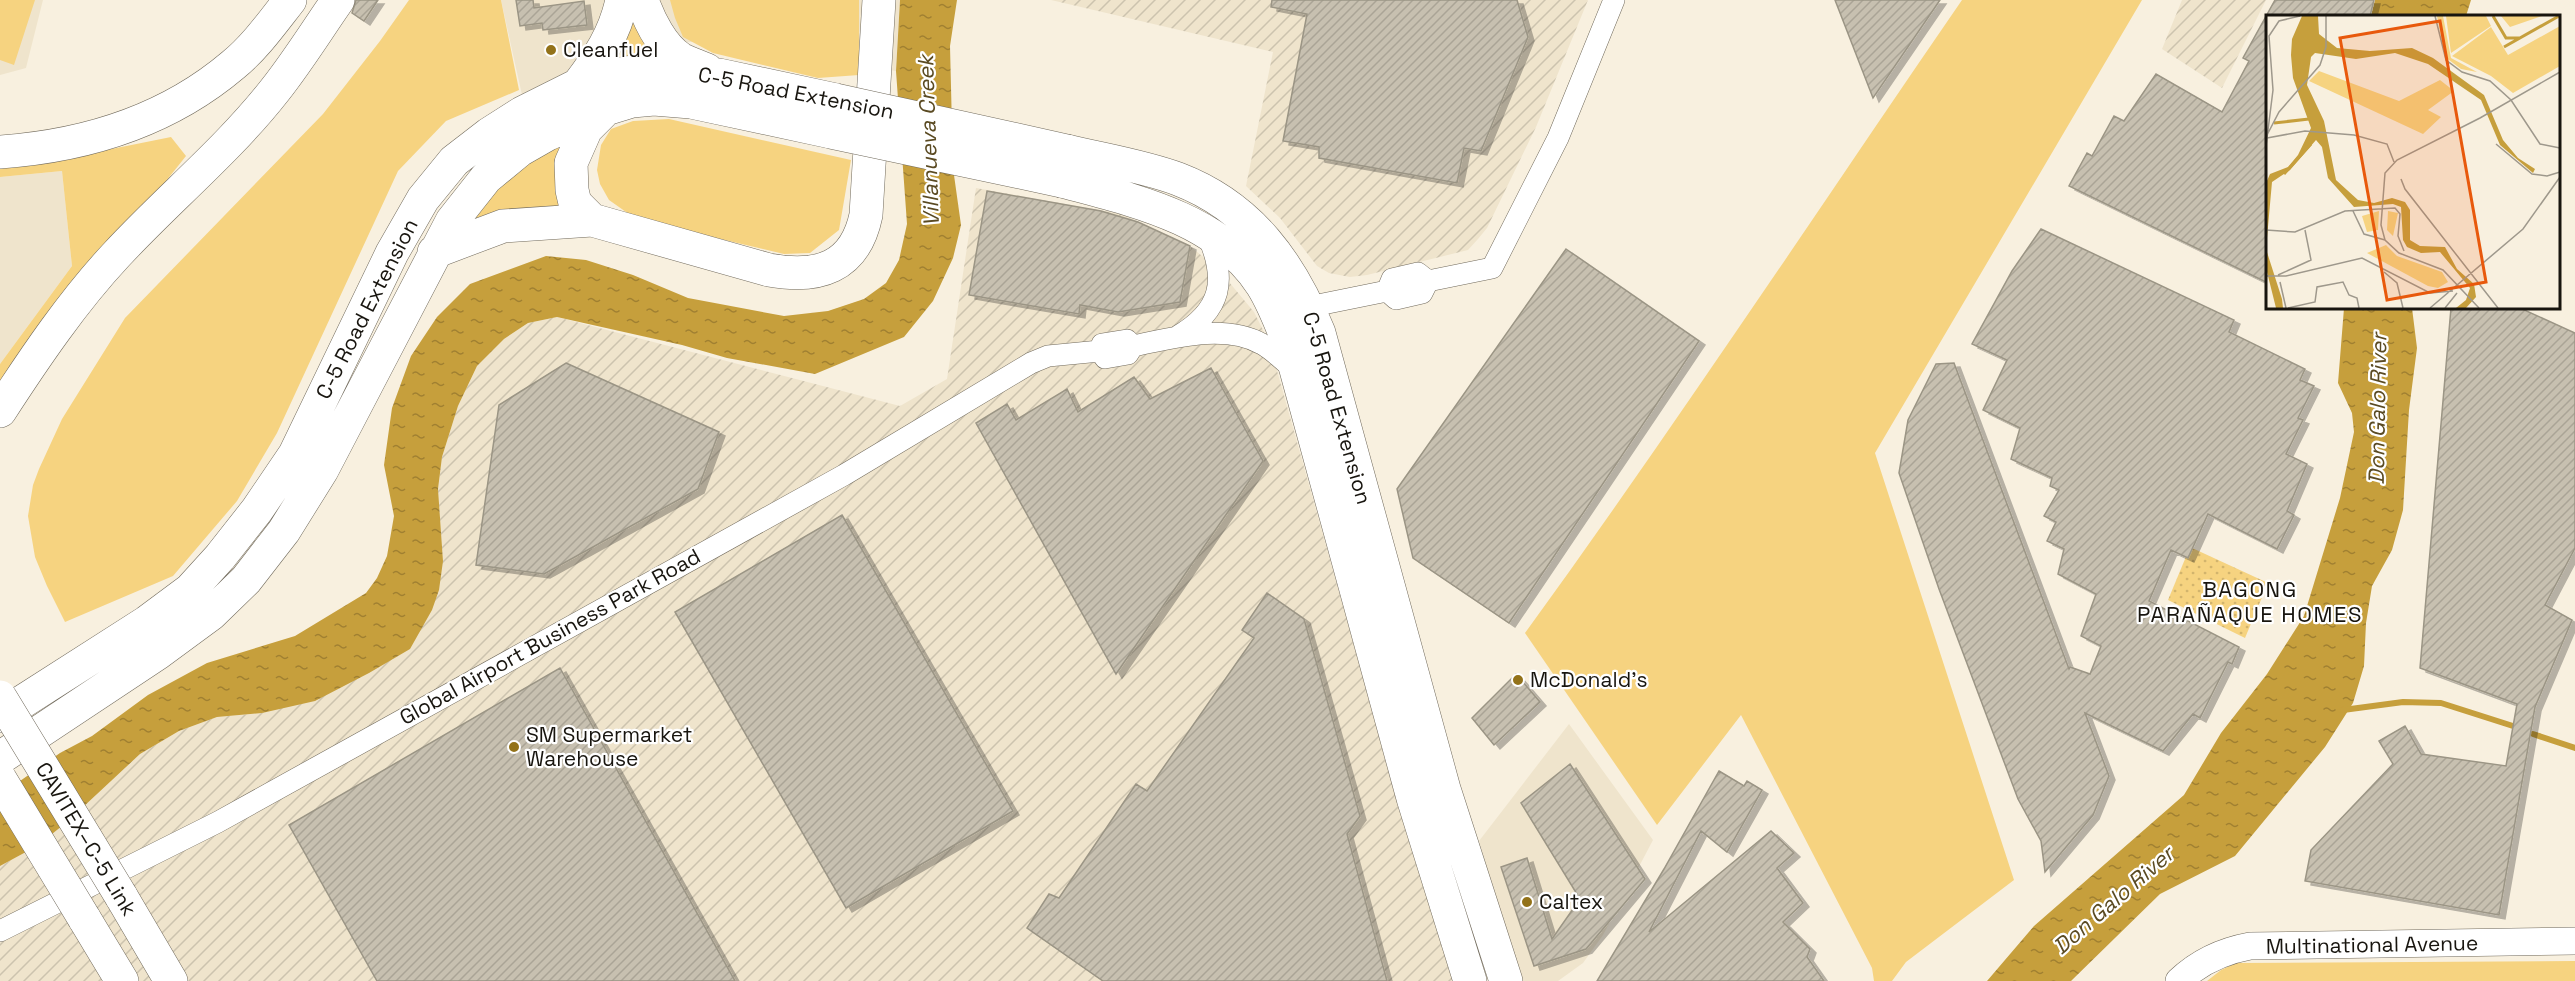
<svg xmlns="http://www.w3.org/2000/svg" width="2575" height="981" font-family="'Space Grotesk',sans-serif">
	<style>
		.built { fill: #efe4cc }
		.industrial { fill: url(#industrial-furrows) }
		.grass { fill: #f6d380 }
		.park { fill: url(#park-dots) }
		.water { fill: url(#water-ripples) }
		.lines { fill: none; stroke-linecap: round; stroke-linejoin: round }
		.stream { stroke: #c69f3c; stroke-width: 6 }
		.building { fill: url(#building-hatch); stroke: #9b9585; stroke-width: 1.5; filter: url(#shadow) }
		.minor-casing { stroke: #716a5c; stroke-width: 22 }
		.tertiary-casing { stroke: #716a5c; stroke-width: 28 }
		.primary-casing { stroke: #716a5c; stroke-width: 34 }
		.motorway-casing { stroke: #716a5c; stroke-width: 34 }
		.minor { stroke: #fff; stroke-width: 21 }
		.tertiary { stroke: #fff; stroke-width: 27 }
		.primary { stroke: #fff; stroke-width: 33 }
		.motorway { stroke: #fff; stroke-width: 33 }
		.primary-bridge-casing { stroke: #716a5c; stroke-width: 34; stroke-linecap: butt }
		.motorway-bridge-casing { stroke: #716a5c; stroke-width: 34; stroke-linecap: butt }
		.primary-bridge { stroke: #fff; stroke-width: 33 }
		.motorway-bridge { stroke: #fff; stroke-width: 33 }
		.poi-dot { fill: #937219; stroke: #fff; stroke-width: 2 }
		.labels { text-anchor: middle; stroke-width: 4.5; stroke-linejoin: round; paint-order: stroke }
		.poi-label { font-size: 21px; fill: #18150f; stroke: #fff; text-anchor: start }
		.street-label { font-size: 21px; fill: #18150f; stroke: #fff }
		.water-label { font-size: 22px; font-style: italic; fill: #5a4a22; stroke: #fff }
		.neighbourhood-label { font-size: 22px; letter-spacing: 1.5px; fill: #18150f; stroke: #fff }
		.inset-river { fill: none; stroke: #c69f3c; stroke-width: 3 }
		.inset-road { fill: none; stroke: #9e988c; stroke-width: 1.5 }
		.view { fill: #e8590c; fill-opacity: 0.15; stroke: #e8590c; stroke-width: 3 }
		.inset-edge { fill: none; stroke: #18150f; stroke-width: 3 }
	</style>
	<defs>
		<pattern id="industrial-furrows" width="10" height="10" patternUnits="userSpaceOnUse" patternTransform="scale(1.5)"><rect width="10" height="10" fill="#efe4cc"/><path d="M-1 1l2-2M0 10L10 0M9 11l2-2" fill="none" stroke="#ccc3ae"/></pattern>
		<pattern id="park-dots" width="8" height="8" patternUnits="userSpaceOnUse" patternTransform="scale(1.5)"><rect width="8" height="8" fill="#f6d380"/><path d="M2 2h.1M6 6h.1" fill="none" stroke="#d2b46d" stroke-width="1.8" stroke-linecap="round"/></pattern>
		<pattern id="water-ripples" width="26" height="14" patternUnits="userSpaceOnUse" patternTransform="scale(1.5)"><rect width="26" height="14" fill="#c69f3c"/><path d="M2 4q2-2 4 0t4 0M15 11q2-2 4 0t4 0" fill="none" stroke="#a08031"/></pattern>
		<pattern id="building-hatch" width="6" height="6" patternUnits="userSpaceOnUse" patternTransform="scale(1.5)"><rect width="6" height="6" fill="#c7c0b0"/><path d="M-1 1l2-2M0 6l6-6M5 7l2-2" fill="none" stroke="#aaa496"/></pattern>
		<filter id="shadow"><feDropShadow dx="6" dy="4" stdDeviation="0" flood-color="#0004"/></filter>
	</defs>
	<rect width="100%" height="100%" fill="#f8f0df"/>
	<path class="built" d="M0 0H43L26 68 0 75Z
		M501 0H900L896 71 706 41 626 46 522 95Z
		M62 171 72 266 0 364V177Z
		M1569 724 1653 840 1603 935 1583 963 1558 981H1519L1479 841Z"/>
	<path class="industrial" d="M1051 0H1588L1536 127 1487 228 1478 239 1468 250 1367 275 1350 277 1329 273 1317 266 1280 218 1246 186 1273 52Z
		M2182 0H2266L2222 88 2162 49Z
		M976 188 1121 214 1190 246 1219 270 1254 312 1269 342 1397 799 1458 981H0V866L37 846 67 822 140 754 179 731 217 717 262 713 443 561 438 490 442 457 458 406 477 366 504 339 528 323 557 317 900 406 947 379Z"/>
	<path class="grass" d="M0 0H35L14 65 0 60Z
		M409 0H501L519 90 446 121 398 171 277 433 237 501 173 576 65 622 47 586 35 557 28 516 33 485 39 469 62 419 125 318 323 114 380 41Z
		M670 0H859V75L818 78 713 53 683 37 675 18Z
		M1962 0H2142L1875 453 2014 880 1906 962 1892 981H1874L1872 968 1741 715 1657 825 1525 633C1676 425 1817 211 1962 0Z
		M632 5 659 55 615 59Z
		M669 119 851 160 839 230 810 253 784 254 636 219 609 200 600 184 597 170 601 145 611 129 633 121Z
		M171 137 186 156 0 389V364L72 266 62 171 0 177V164L67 158Z
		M560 146 558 160 570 213 462 226 501 184 527 164Z
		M2575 961V981H2207L2221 970 2236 963Z"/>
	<path class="park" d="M2190 547 2268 583 2245 638 2168 600Z"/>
	<path class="water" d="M900 0H957L950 46 953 168 961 225 953 258 933 301 904 337 815 374 727 358 682 345 557 317 528 323 504 339 477 366 458 406 442 457 438 489 443 561 439 590 432 610 410 649 369 673 315 701 262 713 217 717 179 731 140 754 67 822 37 846 0 866V795L60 753 92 736 148 695 207 663 295 636 366 593 377 578 387 556 394 516 384 465 392 408 411 356 437 317 470 284 546 256 586 260 633 275 688 298 784 316 828 311 864 299 886 283 899 260 907 224 896 71Z
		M2375 0H2471L2466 16H2371Z
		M2344 308H2412L2417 348 2409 410 2403 510 2392 550 2372 586 2366 623 2364 666 2353 703 2325 747 2235 856 2160 894 2071 981H1987L2034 926 2184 795 2221 733 2267 674 2304 616 2340 498 2354 432 2352 413 2338 383Z"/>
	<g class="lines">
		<path class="stream" d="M2343 710 2403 702 2441 703 2513 726
			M2533 734 2575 748"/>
	</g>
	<path class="building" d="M356 0H378L364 21 352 13Z
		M516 0H533L534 8 584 1 587 25 543 30 542 23 520 26Z
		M1272 0H1517L1528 37 1481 151 1464 148 1457 183 1319 158V147L1283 141 1307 14 1271 7Z
		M1835 0H1940L1873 98Z
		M2275 0H2374L2370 16H2268V283L2069 186 2087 153 2092 156 2114 116 2124 121 2156 74 2222 112 2249 61 2243 58Z
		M987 191 1101 211 1138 222 1190 246 1180 302 1118 312 1080 305 1079 314 969 295Z
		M2041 229 2234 320 2229 332 2305 369 2300 380 2314 386 2298 418 2303 420 2286 454 2307 464 2287 511 2294 515 2277 549 2208 514 2188 558 2171 550 2149 601 2239 647 2232 664 2228 662 2200 718 2193 714 2163 751 2085 713 2109 776 2093 815 2045 872 2041 841 2018 799 1939 589 1899 473 1908 420 1936 364 1954 363 2069 669 2070 667 2090 674 2101 646 2081 636 2096 594 2058 574 2064 549 2047 541 2056 522 2044 516 2059 490 2050 486 2052 478 2011 459 2020 428 1983 410 2007 360 1972 344 2012 271Z
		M1566 249 1699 341 1509 623 1413 558 1397 489Z
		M2451 308H2520L2575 333V548L2545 605 2572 620 2535 707 2499 915 2305 881 2311 850 2393 764 2379 741 2405 726 2421 754 2506 766 2517 704 2420 668Z
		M566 363 719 432 698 489 544 574 476 565 499 405Z
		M1211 368 1263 461 1116 674 976 423 1007 404 1016 420 1067 389 1078 412 1134 377 1150 399Z
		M842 515 1013 811 846 908 675 612Z
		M1267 593 1304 619 1360 816 1347 834 1387 981H1103L1027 928 1049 894 1059 898 1136 784 1147 791 1254 638 1242 630Z
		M560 668 735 981H377L289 825Z
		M1516 674 1540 702 1494 745 1472 718Z
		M1570 764 1645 879 1586 949 1534 966 1501 867 1527 858 1552 939 1580 899 1521 803Z
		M1719 771 1744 786 1747 781 1762 790 1727 852 1701 831 1649 932 1771 831 1794 853 1777 868 1803 903 1783 922 1810 949 1807 957 1824 981H1597L1664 869Z"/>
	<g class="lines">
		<g class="minor-casing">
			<path id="minor" d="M1387 291 1392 279 1418 273 1428 281 1492 268 1558 138 1614 0
				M1387 291 1396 299 1422 293 1428 281
				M1308 307 1387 291
				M1178 336C1222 310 1227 280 1208 236
				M1100 351 1105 358 1128 354 1133 346C1173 338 1224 323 1262 344 1274 351 1284 361 1295 371
				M1100 351 1102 344 1127 340 1133 346
				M0 931 218 822 844 475 1031 363 1048 356 1100 351"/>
		</g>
		<g class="tertiary-casing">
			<path id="tertiary" d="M2179 981C2199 962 2223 951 2250 946L2575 941"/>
		</g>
		<g class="primary-casing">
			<path id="primary" d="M642 0C649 20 662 47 681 59 688 63 698 66 707 70
				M578 85C598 59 615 34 622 0
				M1067 151C1104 160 1143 166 1178 179 1251 207 1291 264 1319 333L1444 789 1506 981
				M1062 181C1133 200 1219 218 1262 285 1274 304 1281 324 1289 344L1413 798 1470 981
				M592 220 575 203 572 190 571 163 586 129 604 111
				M434 252 503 226 592 220 769 270C818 279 855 268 866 215L879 0
				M0 716 147 622 190 590 220 557 257 510 295 454 392 253 423 199 454 161 489 134 522 113 578 85 626 73 662 69 719 75 836 100
				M0 758 158 653 211 614 246 580 284 531 322 470 452 221 486 178 520 150 548 134 606 109 632 101 654 99 691 102 831 132"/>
		</g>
		<g class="motorway-casing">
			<path id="motorway" d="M0 152C84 146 167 121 233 65 255 47 272 23 290 0
				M0 411C35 357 73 301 117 254 169 198 228 150 275 90 298 61 317 30 338 0
				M121 896 171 981
				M84 918 122 981"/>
		</g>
		<use href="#minor" class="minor"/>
		<use href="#tertiary" class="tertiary"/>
		<use href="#primary" class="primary"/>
		<use href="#motorway" class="motorway"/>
		<g class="primary-bridge-casing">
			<path id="primary-bridge" d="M836 100 1067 151
				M831 132 1062 181"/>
		</g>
		<g class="motorway-bridge-casing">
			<path id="motorway-bridge" d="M0 697 121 896
				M0 779 84 918"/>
		</g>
		<use href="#primary-bridge" class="primary-bridge"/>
		<use href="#motorway-bridge" class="motorway-bridge"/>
	</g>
	<g class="poi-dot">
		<circle cx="551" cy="50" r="6"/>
		<circle cx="1518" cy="680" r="6"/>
		<circle cx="514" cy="747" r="6"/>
		<circle cx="1527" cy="902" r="6"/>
	</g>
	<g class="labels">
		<g class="poi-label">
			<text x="563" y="57">Cleanfuel</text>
			<text x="1530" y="687">McDonald's</text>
			<text x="526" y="742">SM Supermarket<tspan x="526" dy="24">Warehouse</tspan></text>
			<text x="1539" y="909">Caltex</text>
		</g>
		<g class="street-label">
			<text transform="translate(796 93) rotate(11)" y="7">C-5 Road Extension</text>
			<text transform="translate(367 309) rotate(-63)" y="7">C-5 Road Extension</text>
			<text transform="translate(1337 408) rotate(74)" y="7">C-5 Road Extension</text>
			<text transform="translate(550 637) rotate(-29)" y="7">Global Airport Business Park Road</text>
			<text transform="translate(86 839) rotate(59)" y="7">CAVITEX–C-5 Link</text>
			<text transform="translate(2372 945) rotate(-1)" y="7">Multinational Avenue</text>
		</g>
		<g class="water-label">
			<text transform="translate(928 141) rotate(-92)" y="8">Villanueva Creek</text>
			<text transform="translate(2377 409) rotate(-89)" y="8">Don Galo River</text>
			<text transform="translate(2113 900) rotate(-41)" y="8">Don Galo River</text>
		</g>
		<g class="neighbourhood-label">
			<text x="2250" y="597">BAGONG<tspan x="2250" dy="25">PARAÑAQUE HOMES</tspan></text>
		</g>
	</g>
	<g transform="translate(2266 15)">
		<rect width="294" height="294" fill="#f8f0df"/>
		<path d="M171 1H177L185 43 211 57 195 54 179 42ZM220 1 225 11 185 38 180 1ZM235 1H276L244 12ZM294 11V51L247 78 225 61 186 41 225 12 242 40ZM53 56 133 86 174 65 188 76 162 95 175 102 157 119 43 66ZM113 196 112 215 101 217 96 201ZM122 196 132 198 127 221 121 215ZM120 230 131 241 176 257 182 267 172 273 162 271 101 238Z" fill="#f6d380"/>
		<path d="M36 1H52L53 19 71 33 104 36 146 33 167 43 218 80 237 125 252 143 269 154 267 158 234 130 215 85 162 49 129 38 90 44 49 38 45 42 41 70 58 106 70 165 92 185 108 188 126 183 139 187 144 195V225L154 231 179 232 191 254 208 269 210 282 200 293H190L200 285 204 273 174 237 155 238 141 232 137 225 135 192 127 189 88 192 62 163 56 132 50 125 24 155 6 167 0 234 16 284 17 293H10L0 253V168L4 159 22 152 32 140 45 113 27 63 25 40 26 24Z" fill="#c69f3c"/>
		<path class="inset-river" d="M227 1 240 23H254M238 32 293 1M8 108 43 104M18 159 45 129"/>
		<path class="inset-road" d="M169 1 180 45 196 57 224 66 245 85 274 129 294 133M0 122 13 97 54 50 60 32V1M1 123 39 116 88 120 121 129 128 147M230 129 266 159 281 161 294 157M0 131 7 75 3 21 13 6 34 1M135 164 139 174 232 293M87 196 98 219 119 225M0 215 29 217 79 196 129 193 134 199 132 221 138 236M118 257 131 268 137 293M12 260 45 245 39 215M0 261H20L96 243 164 278 187 276M14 267 20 293M22 293 49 287 51 272 77 267 83 280 91 283 93 293M164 293 257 214 294 162M179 293 191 278M213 293 177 255 133 238 119 225 115 210 119 158 131 145 214 103 294 57"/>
		<path class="view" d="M174 6 220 267 121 285 74 23Z"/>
		<rect width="294" height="294" class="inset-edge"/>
	</g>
</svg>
